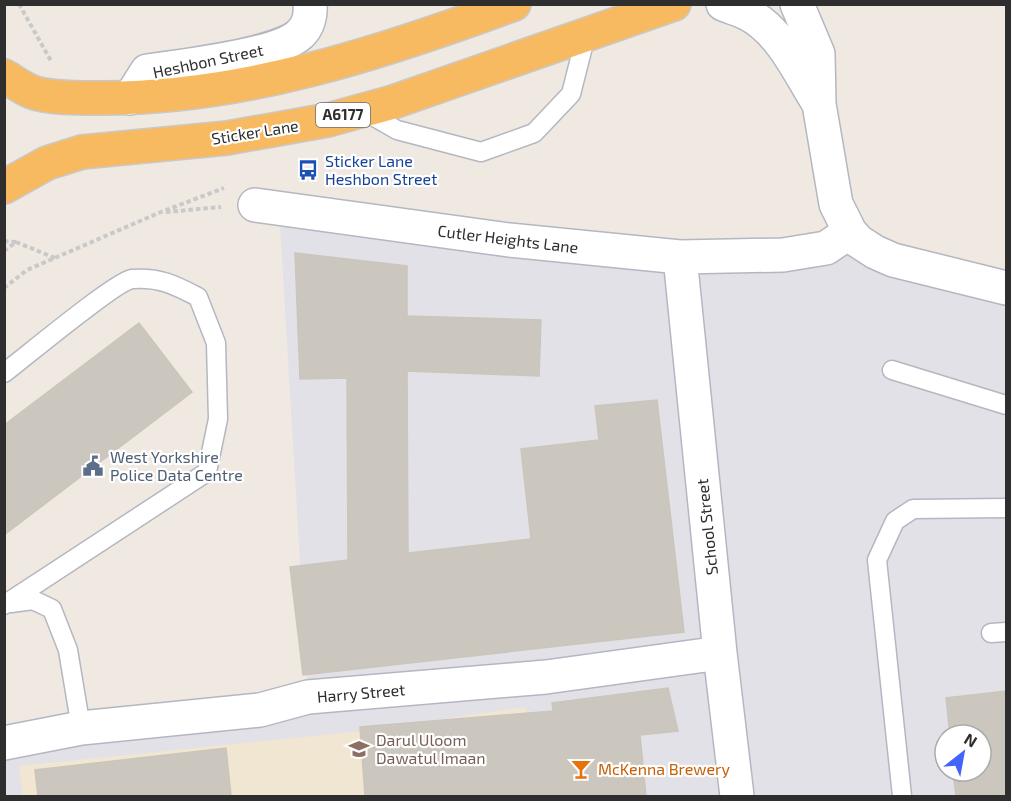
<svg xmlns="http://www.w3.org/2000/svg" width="1011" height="801" font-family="'Exo 2',sans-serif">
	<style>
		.industrial { fill: #e3e1e8; fill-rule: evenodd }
		.education { fill: #f0e6d1 }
		.building { fill: #cbc7bf; stroke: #cbc5ba; stroke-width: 1.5 }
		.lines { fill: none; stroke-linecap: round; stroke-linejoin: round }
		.service-casing { stroke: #b4b7c1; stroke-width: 21 }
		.minor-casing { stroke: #b4b7c1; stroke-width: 36 }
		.tertiary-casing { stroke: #b4b7c1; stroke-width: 36 }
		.trunk-casing { stroke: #c9c9c9; stroke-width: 36 }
		.path { stroke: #c9c9c9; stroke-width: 4; stroke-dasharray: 4.5 3; stroke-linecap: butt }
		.service { stroke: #fff; stroke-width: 18 }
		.minor { stroke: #fff; stroke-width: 33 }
		.tertiary { stroke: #fff; stroke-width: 33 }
		.trunk { stroke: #f8ba60; stroke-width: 33 }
		.labels { text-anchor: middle; stroke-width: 4.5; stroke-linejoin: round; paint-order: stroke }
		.shield { fill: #fff; stroke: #6d6d6d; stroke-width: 1.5 }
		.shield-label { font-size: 15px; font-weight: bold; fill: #2e2e2e }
		.street-label { font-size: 16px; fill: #2e2e2e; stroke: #fff }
		.transit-label { font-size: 16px; fill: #164399; stroke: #fff; text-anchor: start }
		.service-label { font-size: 16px; fill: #4e5e75; stroke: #fff; text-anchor: start }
		.education-label { font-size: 16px; fill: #785e54; stroke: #fff; text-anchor: start }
		.food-label { font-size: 16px; fill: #c56008; stroke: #fff; text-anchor: start }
	</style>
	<rect width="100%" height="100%" fill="#efe9e1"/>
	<path class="industrial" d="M279 208 509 240 826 248 1006 288V796H5V743L308 697ZM945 735H981V771H945Z"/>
	<path class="education" d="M526 707 536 796H23L19 766 353 732Z"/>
	<path class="building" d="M295 253 407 266V316L541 320 539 376 407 371 408 553 531 539 521 449 599 440 595 406 657 400 684 632 303 675 290 567 348 560 347 378 300 379Z
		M139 323 192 392 4 535V425Z
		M668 688 678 731 640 735 646 796H365L360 727 553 711 552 703Z
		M1006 691V796H956L953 771H981V735H950L946 698Z
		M226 748 231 796H38L35 770Z"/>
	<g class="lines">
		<g class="service-casing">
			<path id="service" d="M362 110 397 130 481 152 534 133 571 94 586 35
				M892 370 1006 405
				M4 373C24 358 116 281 132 279 160 277 175 285 198 297L216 343 218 419 207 472 4 605
				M11 603 33 600 52 609 68 650 81 728
				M991 633 1006 632
				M902 796 877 560 895 521 913 509 1006 508"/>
		</g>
		<g class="minor-casing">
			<path id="minor" d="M130 98 147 71C178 67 281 54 300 34 308 27 311 15 310 4
				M255 205 509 240 680 257 783 255 826 248 850 232
				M680 257 720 653 737 796
				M4 743 81 728 260 710 308 697 546 677 720 653"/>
		</g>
		<g class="tertiary-casing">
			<path id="tertiary" d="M723 4C732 8 742 10 750 15 783 34 799 73 819 104
				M797 4 818 54 819 104 836 204 850 232 858 241 875 252 893 260 1006 288"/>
		</g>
		<g class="trunk-casing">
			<path id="trunk" d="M4 76C13 81 22 88 32 92 47 98 78 98 95 98 239 100 381 53 514 4
				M4 187 47 163 82 152 227 138 328 120 393 102 674 4"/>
		</g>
		<path class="path" d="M19 4 51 61
			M166 212 221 207
			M4 241 16 242
			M4 251 16 242 55 258
			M4 288 27 270 161 212 224 188"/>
		<use href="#service" class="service"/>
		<use href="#minor" class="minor"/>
		<use href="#tertiary" class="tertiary"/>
		<use href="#trunk" class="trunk"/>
	</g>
	<defs>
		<g id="bus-bare" transform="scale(1.62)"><path d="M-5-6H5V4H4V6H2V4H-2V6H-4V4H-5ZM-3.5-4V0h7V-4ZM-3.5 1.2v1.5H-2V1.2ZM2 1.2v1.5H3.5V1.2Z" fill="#1a4fb4" stroke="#fff" stroke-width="2.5" paint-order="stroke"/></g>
		<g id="civic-bare" transform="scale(1.62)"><path d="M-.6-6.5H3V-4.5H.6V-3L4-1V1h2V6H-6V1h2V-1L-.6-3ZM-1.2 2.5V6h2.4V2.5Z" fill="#5c6f8a" stroke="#fff" stroke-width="2.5" paint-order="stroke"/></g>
		<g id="school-bare" transform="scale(1.62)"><path d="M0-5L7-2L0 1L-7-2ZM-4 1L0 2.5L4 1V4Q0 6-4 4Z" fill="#8d6e63" stroke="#fff" stroke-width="2.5" paint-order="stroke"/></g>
		<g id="bar-bare" transform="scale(1.62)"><path d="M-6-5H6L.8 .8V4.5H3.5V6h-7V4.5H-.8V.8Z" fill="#e8710a" stroke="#fff" stroke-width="2.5" paint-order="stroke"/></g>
	</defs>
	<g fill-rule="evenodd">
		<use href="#bus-bare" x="308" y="170"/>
		<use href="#civic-bare" x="93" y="466"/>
		<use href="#school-bare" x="359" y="749"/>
		<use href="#bar-bare" x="581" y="769"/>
	</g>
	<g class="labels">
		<rect class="shield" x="316" y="103" width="54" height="24" rx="4.5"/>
		<g class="shield-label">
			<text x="343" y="120">A6177</text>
		</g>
		<g class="street-label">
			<text transform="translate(208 61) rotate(-12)" y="6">Heshbon Street</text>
			<text transform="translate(255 132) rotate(-9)" y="6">Sticker Lane</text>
			<text transform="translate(508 239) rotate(7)" y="6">Cutler Heights Lane</text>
			<text transform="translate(707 527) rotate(-96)" y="6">School Street</text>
			<text transform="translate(361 693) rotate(-5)" y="6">Harry Street</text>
		</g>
		<g class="transit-label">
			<text x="325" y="167">Sticker Lane<tspan x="325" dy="18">Heshbon Street</tspan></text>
		</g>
		<g class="service-label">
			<text x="110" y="463">West Yorkshire<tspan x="110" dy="18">Police Data Centre</tspan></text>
		</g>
		<g class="education-label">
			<text x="376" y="746">Darul Uloom<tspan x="376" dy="18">Dawatul Imaan</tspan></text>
		</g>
		<g class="food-label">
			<text x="598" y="775">McKenna Brewery</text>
		</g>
	</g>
	<rect width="1011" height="801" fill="none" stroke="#2e2e2e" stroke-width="12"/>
	<g transform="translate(963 753) rotate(31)"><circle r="28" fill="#ffffff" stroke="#ababab" stroke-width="1.5"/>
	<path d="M0-4.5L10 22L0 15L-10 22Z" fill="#4264fb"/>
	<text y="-9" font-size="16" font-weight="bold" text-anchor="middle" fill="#2e2e2e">N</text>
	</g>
</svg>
